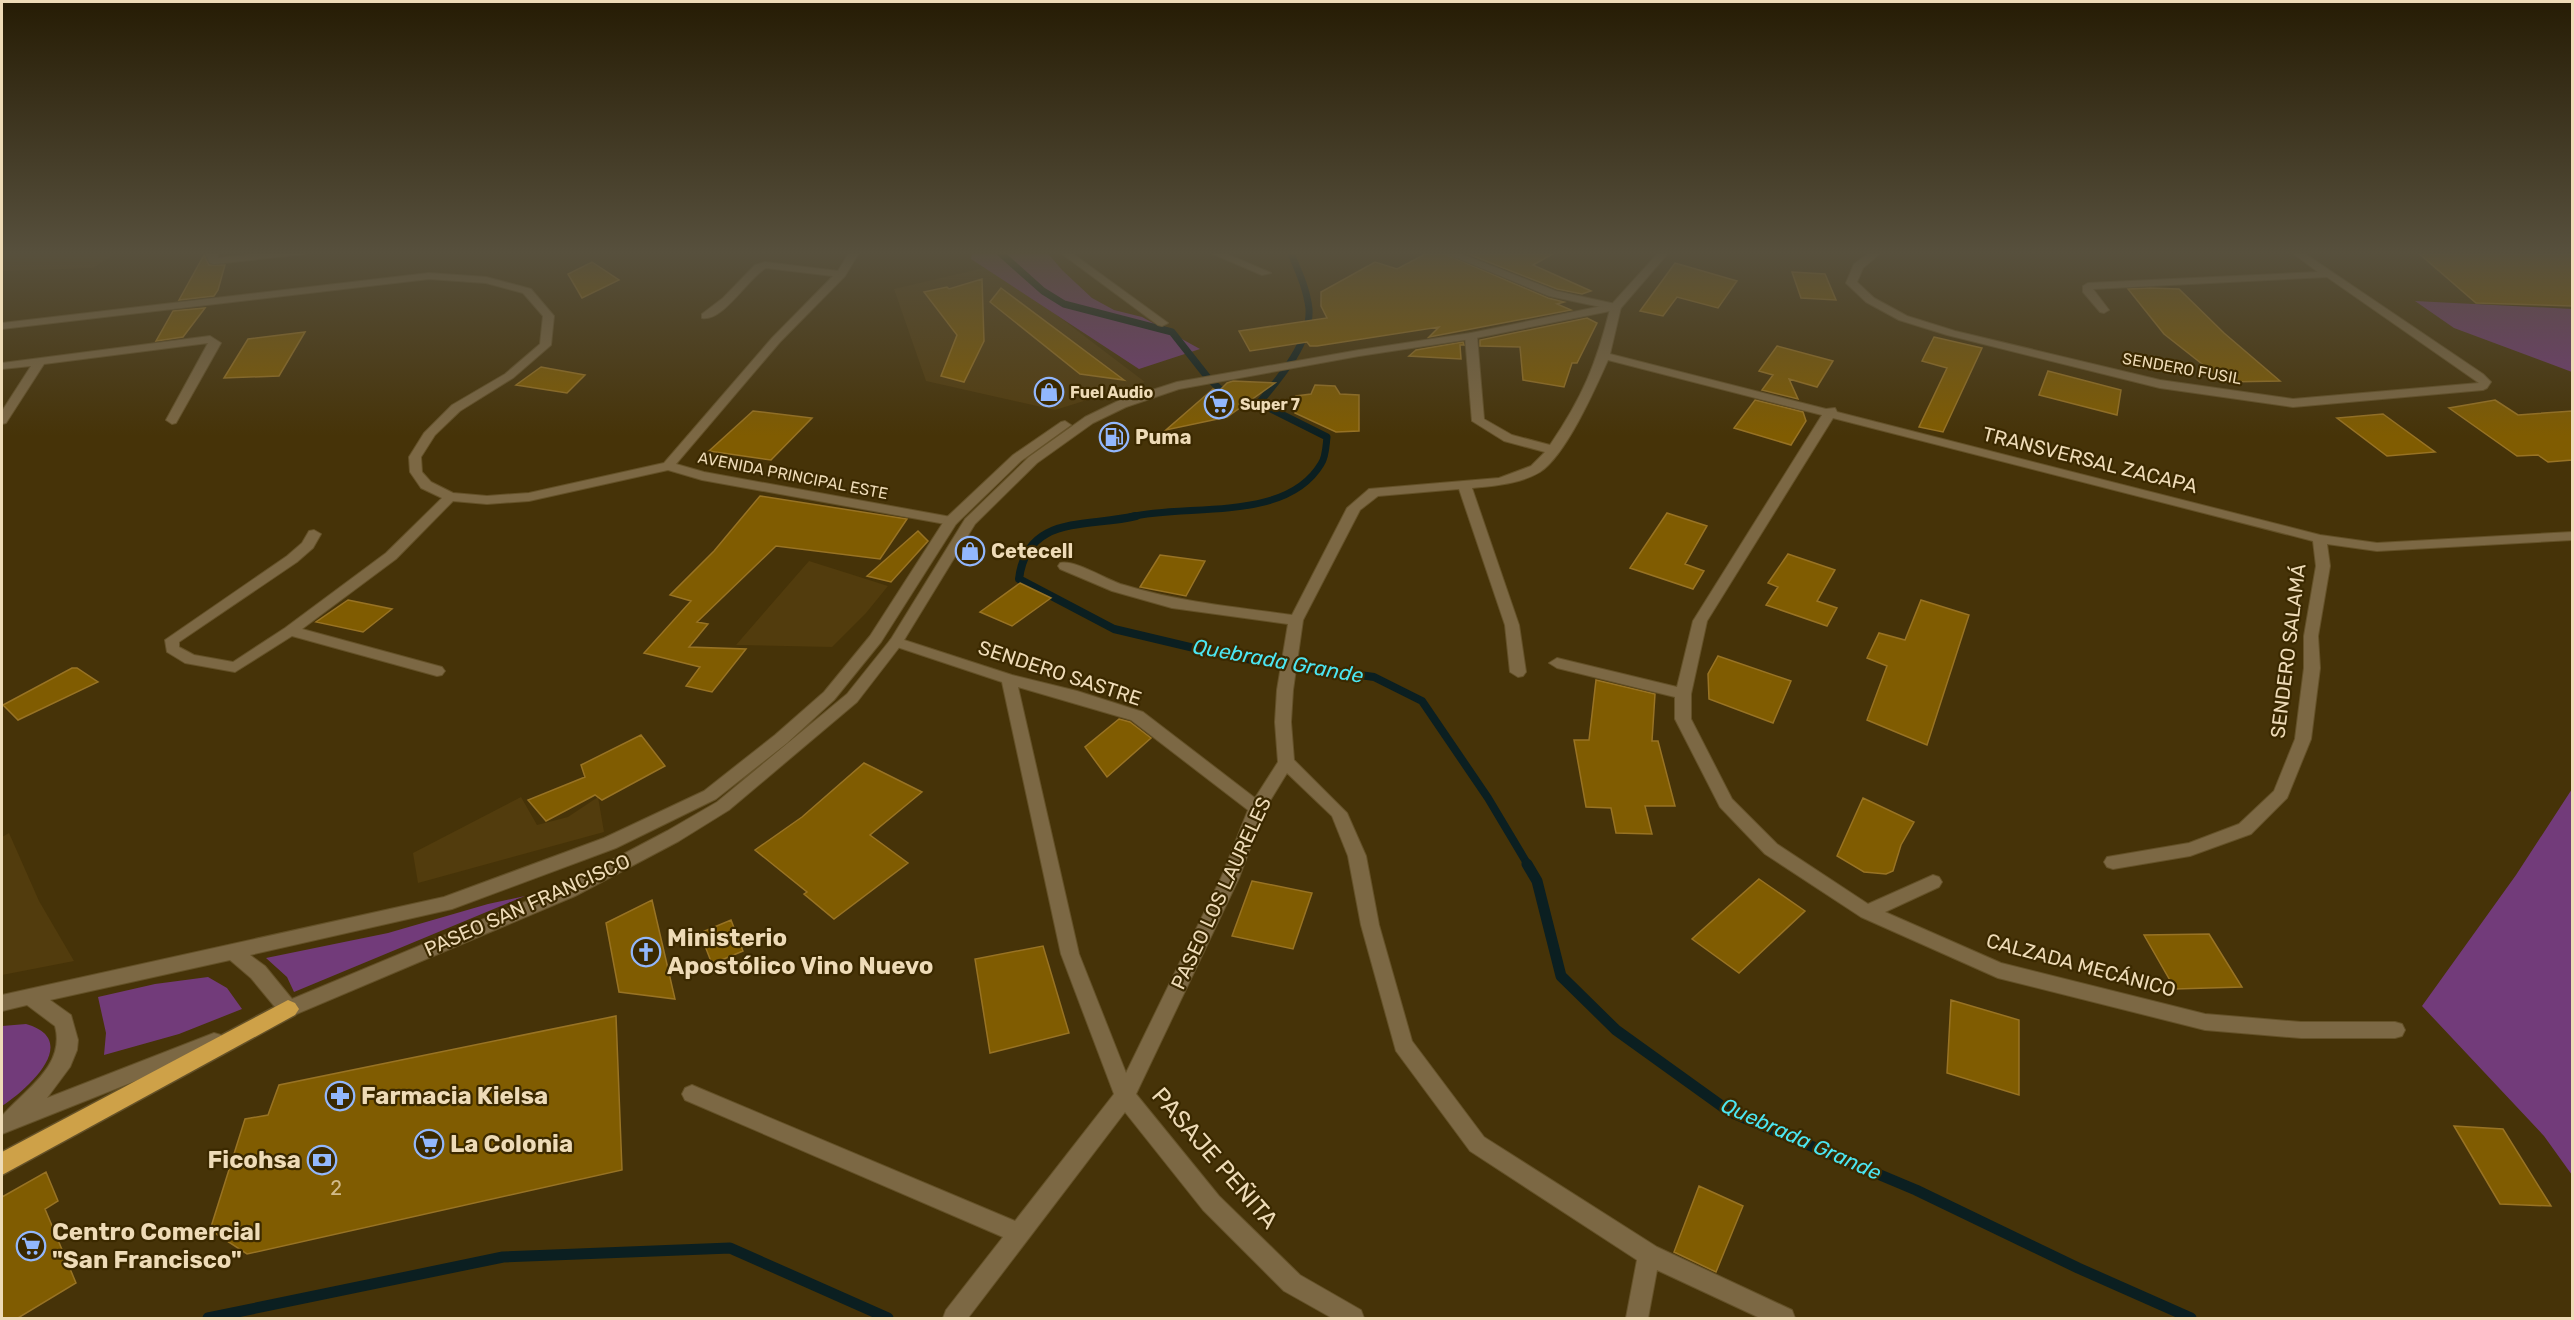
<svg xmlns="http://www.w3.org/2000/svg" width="2574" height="1320" font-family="Rubik,sans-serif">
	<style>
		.built { fill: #523c0d }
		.green { fill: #723b7a }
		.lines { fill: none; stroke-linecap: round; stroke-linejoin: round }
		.stream-far2 { stroke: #0b1f21; stroke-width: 7 }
		.stream-far1 { stroke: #0b1f21; stroke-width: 8 }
		.stream { stroke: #0b1f21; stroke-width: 11 }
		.building { fill: #805c01; stroke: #987324; stroke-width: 1.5 }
		.minor-casing { stroke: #645128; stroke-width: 2 }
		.tertiary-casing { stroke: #645128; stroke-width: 2 }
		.trunk-casing { stroke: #645128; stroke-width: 3 }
		.minor { fill: #7c6844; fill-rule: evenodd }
		.tertiary { fill: #7c6844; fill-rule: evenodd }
		.trunk { fill: #cea148; fill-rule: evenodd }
		.labels { text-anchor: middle; stroke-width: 4.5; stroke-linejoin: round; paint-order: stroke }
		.far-street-label { font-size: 16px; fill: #eedbb7; stroke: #3b2900 }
		.far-poi-label { font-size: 16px; font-weight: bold; fill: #eedbb7; stroke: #3b2900; text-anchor: start }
		.poi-label { font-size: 20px; font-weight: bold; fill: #eedbb7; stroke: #3b2900; text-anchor: start }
		.street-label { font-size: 20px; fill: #eedbb7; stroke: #3b2900 }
		.near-number-label { font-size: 20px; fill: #d2bb8a }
		.water-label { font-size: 21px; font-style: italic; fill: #4ce6f2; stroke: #3b2900 }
		.near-poi-label { font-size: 24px; font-weight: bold; fill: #eedbb7; stroke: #3b2900; text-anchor: start }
		.near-street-label { font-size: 24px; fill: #eedbb7; stroke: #3b2900 }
	</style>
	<rect width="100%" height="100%" fill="#463308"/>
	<path class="built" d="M2 251H119L93 268 2 271Z
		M992 266 1145 382 1055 410 926 381 894 289Z
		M809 561 888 586 866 613 832 647 736 645Z
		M521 797 537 825 568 817 598 797 604 832 418 883 413 853Z
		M9 833 39 901 74 961 2 975V837Z"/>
	<path class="green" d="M972 251H1046L1062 270 1092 298 1114 310 1142 317 1200 349 1139 369 971 259Z
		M2415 301 2572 309V372L2454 328Z
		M2572 789V1175L2544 1136 2422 1006 2516 875Z
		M525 896 294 992 287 977 266 958 388 933 488 904Z
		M208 977 227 988 242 1009 179 1034 104 1055 106 1033 98 997 155 984Z
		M26 1024C82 1040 28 1089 2 1106V1026Z"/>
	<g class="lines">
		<path class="stream-far2" d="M998 251 1043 291 1064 304 1172 332 1209 379 1220 389 1269 408 1327 437C1326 445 1326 457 1321 464 1286 523 1187 503 1130 517
			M1259 403C1279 379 1311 342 1309 309 1307 289 1298 270 1290 251"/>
		<path class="stream-far1" d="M1136 516C1086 528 1027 514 1019 579L1114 629 1232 657 1374 677 1422 701 1488 798 1528 865"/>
		<path class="stream" d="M1527 864 1537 881 1561 976 1616 1030 1730 1112 1916 1190 2078 1268 2191 1318
			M208 1318 503 1257 730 1248 888 1318"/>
	</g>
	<path class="building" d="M1431 251H1438L1548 298 1564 302 1557 304 1571 310 1429 337 1439 327 1317 346H1310L1307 342 1250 351 1239 331 1327 318 1321 306V292L1375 262 1397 269Z
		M1460 251H1558L1533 265 1591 291 1582 294 1557 289Z
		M2416 251H2572V306L2476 303Z
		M204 255 209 265H225L218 290 214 296 179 300Z
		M592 262 619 280 582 298 568 274Z
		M1675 263 1737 281 1718 308 1677 297 1663 316 1640 311Z
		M1792 272 1825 274 1836 300 1801 298Z
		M982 279 984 341 964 382 941 376 957 335 924 292 947 287 949 289Z
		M1001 288 1124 380 1080 374 990 302Z
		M2150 288 2179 289 2224 333 2280 381 2225 382 2164 334 2128 289Z
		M205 308 183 337 156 341 173 311Z
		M1587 318 1597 323 1577 363H1572L1564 387 1523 380 1520 347 1480 346V340Z
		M305 332 279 376 224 378 248 339Z
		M1934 337 1982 348 1943 432 1919 427 1947 368 1922 361Z
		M1463 342 1464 345H1460L1461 359 1409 356 1416 350Z
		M1777 346 1833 361 1817 387 1789 379 1798 399 1762 390 1773 375 1759 371Z
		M541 367 585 375 567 393 516 385Z
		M2048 371 2121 390 2117 415 2039 395Z
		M1233 381 1275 383 1227 417 1166 430 1213 389 1219 391 1227 383Z
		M1315 385 1335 386 1340 394 1359 395V431L1336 432 1295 413 1296 396 1311 394Z
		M1755 400 1803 412 1806 421 1791 445 1734 428Z
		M2495 400 2518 415 2572 411V460L2548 462 2538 455 2517 456 2449 408Z
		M753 411 812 418 771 460 709 451Z
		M2383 414 2435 452 2387 456 2337 418Z
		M760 496 907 519 880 559 776 546 697 622 708 624 689 647 746 649 712 692 686 686 700 667 644 653 691 601 670 595 714 551Z
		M1667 513 1707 526 1685 564 1704 571 1693 589 1630 568Z
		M918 531 928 541 891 582 867 576Z
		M1788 554 1835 570 1817 601 1837 608 1827 626 1766 605 1778 587 1768 583Z
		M1160 555 1205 561 1186 596 1140 587Z
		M1020 583 1051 598 1012 626 980 612Z
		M348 600 392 609 363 632 316 622Z
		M1921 600 1969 615 1927 745 1867 720 1887 666 1867 658 1879 633 1905 640Z
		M1718 656 1791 681 1773 723 1709 699 1708 674Z
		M72 668H77L98 682 18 720 3 705Z
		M1596 680 1655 694 1652 741H1658L1675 806H1645L1652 834 1616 833 1611 808 1586 807 1574 740H1589Z
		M1119 719 1130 722 1151 738 1107 777 1085 747Z
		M641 735 665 766 602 800 595 795 546 821 528 800 585 777 581 765Z
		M864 763 922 792 870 835 908 863 834 919 804 894 807 892 755 850 802 817Z
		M1863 798 1914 822 1901 845 1893 871 1886 874 1864 872 1837 856Z
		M1759 879 1805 911 1739 973 1692 939Z
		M1252 881 1312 893 1293 949 1232 936Z
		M652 900 666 960 675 999 619 992 606 923Z
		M731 920 743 951 712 964 700 933Z
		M2209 934 2242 987 2175 989 2144 935Z
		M1043 946 1069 1033 990 1053 975 959Z
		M1951 1000 2019 1020V1095L1947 1073Z
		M616 1016 622 1170 247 1254 210 1230 245 1119 268 1115 279 1085Z
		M2454 1126 2503 1129 2551 1206 2500 1204Z
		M46 1172 58 1201 45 1209 76 1283 18 1318H2V1197Z
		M1699 1186 1743 1206 1716 1272 1674 1252Z"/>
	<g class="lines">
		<g class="minor-casing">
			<path id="minor" d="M208 251H218V258L279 251H310L305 254 214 264 210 263 206 254Z
				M850 251H860L845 276 780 342 676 464 704 472 951 517 958 521 956 524 951 525 702 480 668 470 529 501 487 504 453 501 396 559 302 629 442 667 445 671 442 675 437 676 292 636 235 672 185 663 167 652 165 640 287 556 302 543 309 531 314 530 321 534 313 548 297 562 179 642V647L194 655 233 662 285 628 386 553 442 498 421 488 410 472 409 457 424 433 452 405 505 374 540 344 543 316 523 293 486 283 429 279 2 329V323L429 273 486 277 531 289 554 316 551 345 513 378 460 411 435 435 421 457 422 472 431 482 453 493 487 496 529 493 664 463 772 338 833 276 766 268C748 278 723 322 702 318V314L723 298 755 265 765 262 838 271Z
				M1058 251H1069L1168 323 1162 326 1158 325Z
				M1206 251H1220L1271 273 1262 275Z
				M1440 251H1454L1556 291 1620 305 1621 307 1610 354 1826 409 1835 408 1837 412 2320 535 2377 543 2572 532V540L2377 551 2327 544 2330 566 2318 636 2320 668 2311 739 2287 798 2251 834 2190 856 2113 869 2107 867 2104 862 2107 857 2189 843 2239 824 2274 791 2295 739 2304 668V636L2316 566 2313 541 1833 418 1707 621 1691 694V719L1732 799 1777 844 1868 904 1933 875 1939 877 1942 882 1939 887 1885 912 2001 963 2205 1014 2301 1022H2395L2402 1024 2405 1030 2402 1036 2395 1038H2301L2205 1030 1998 978 1861 917 1765 854 1720 807 1675 719V697L1557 668 1549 663 1557 658 1677 687 1693 621 1822 415 1608 360C1595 389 1566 455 1540 472 1520 484 1494 486 1472 488L1519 625 1526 672 1523 676 1518 677 1510 672 1505 625 1459 489 1378 496 1360 510 1303 620 1293 690 1291 722 1294 760 1347 813 1366 856 1379 925 1412 1041 1484 1137 1657 1247 1792 1310 1795 1318H1760L1657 1270 1648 1318H1626L1637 1260 1470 1151 1396 1051 1361 925 1348 856 1332 816 1287 773 1265 809 1239 878 1136 1094 1219 1196 1300 1275 1361 1310 1364 1318H1332L1284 1291 1203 1210 1125 1112 968 1318H943L946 1310 1003 1237 685 1100 682 1094 685 1088 692 1085 699 1088 1015 1221 1114 1094 1061 954 1002 682 891 645 889 642 891 639H901L1012 675 1077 691 1143 712 1255 798 1278 762 1275 722 1277 690 1288 624 1172 608 1112 591 1060 569 1058 566 1060 563C1075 559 1108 581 1124 585 1179 602 1235 607 1292 615L1347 508 1369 489 1499 478 1531 466 1545 452 1504 441 1472 421 1465 336 1471 333 1477 336 1484 419 1512 435 1550 445C1582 398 1596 365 1610 309L1549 296ZM1018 687 1131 720 1248 810 1221 878 1126 1073 1079 954Z
				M1872 251H1883L1863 268 1857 282 1874 298 1907 316 1955 331 2160 380 2293 399 2479 383 2327 277 2093 289 2109 310 2104 313 2100 312 2083 292V286L2088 283 2318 272 2290 251H2301L2483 374 2491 382 2487 388 2483 390 2293 407 2160 388 1947 335 1899 320 1866 302 1846 283 1854 264Z
				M210 336 221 343 176 423 172 424 166 420 208 343 44 364 6 423 2 424V411L31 366 2 369V363Z"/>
		</g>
		<g class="tertiary-casing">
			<path id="tertiary" d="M1660 251H1670L1620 309 1471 339 1359 356 1179 389 1126 407 1093 423 1037 463 975 524 901 645 857 702 729 810 679 841 575 896 280 1021 273 1019 270 1013 275 1007 251 978 230 960 50 1000 71 1015 78 1040 77 1050 70 1067 47 1098 214 1033 221 1035 224 1041 221 1047 2 1134V1116C24 1090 66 1066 55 1026L27 1005 2 1011V995L444 897 604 838 704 791 775 735 824 692 870 636 946 518 1013 455 1061 422 1065 421 1071 425 1021 461 956 524 881 642 834 700 787 743 716 799 616 848 452 909 250 955 265 966 292 999 563 886 667 831 717 802 847 694 891 639 965 519 1029 457 1085 417 1118 401 1177 382 1359 350 1471 333 1612 304Z"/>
		</g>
		<g class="trunk-casing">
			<path id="trunk" d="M288 1000 295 1003 299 1009 295 1015 2 1175V1152Z"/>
		</g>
		<use href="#minor" class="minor"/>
		<use href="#tertiary" class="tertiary"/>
		<use href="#trunk" class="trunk"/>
	</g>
	<linearGradient id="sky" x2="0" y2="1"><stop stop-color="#261c04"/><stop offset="0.58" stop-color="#57503d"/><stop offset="1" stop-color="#57503d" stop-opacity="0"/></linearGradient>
	<rect width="2574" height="436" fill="url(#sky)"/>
	<defs>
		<g id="shop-ring" transform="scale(1.5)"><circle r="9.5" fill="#3b2900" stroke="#92b7fd" stroke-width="1.5"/><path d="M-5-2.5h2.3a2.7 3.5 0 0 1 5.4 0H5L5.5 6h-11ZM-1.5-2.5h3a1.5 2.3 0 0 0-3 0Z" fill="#92b7fd"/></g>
		<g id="supermarket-ring" transform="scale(1.5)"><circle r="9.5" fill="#3b2900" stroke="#92b7fd" stroke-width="1.5"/><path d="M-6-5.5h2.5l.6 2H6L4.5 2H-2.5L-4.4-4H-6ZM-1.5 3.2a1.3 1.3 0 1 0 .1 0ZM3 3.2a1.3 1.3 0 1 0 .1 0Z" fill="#92b7fd"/></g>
		<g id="fuel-ring" transform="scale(1.5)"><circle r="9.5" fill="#3b2900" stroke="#92b7fd" stroke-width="1.5"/><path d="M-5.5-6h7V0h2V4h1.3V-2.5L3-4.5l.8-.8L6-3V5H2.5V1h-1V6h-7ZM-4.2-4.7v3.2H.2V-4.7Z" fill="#92b7fd"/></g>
		<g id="church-ring" transform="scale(1.5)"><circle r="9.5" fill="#3b2900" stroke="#92b7fd" stroke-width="1.5"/><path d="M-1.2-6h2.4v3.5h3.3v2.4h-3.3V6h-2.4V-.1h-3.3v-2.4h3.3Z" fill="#92b7fd"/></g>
		<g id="pharmacy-ring" transform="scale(1.5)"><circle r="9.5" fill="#3b2900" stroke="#92b7fd" stroke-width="1.5"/><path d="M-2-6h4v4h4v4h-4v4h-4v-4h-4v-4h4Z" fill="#92b7fd"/></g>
		<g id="bank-ring" transform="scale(1.5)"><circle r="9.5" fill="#3b2900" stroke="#92b7fd" stroke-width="1.5"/><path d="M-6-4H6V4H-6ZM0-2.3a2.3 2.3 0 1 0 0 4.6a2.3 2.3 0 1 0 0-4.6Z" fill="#92b7fd"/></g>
	</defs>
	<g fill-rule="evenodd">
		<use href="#shop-ring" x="1049" y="392"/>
		<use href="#supermarket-ring" x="1219" y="404"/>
		<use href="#fuel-ring" x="1114" y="437"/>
		<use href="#shop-ring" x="970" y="551"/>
		<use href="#church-ring" x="646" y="952"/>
		<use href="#pharmacy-ring" x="340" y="1096"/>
		<use href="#supermarket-ring" x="429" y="1144"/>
		<use href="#bank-ring" x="322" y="1160"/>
		<use href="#supermarket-ring" x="31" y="1246"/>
	</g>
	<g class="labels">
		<g class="far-street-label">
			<text transform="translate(2182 368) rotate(10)" y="6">SENDERO FUSIL</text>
			<text transform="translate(793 475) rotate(11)" y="6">AVENIDA PRINCIPAL ESTE</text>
		</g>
		<g class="far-poi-label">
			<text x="1070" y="398">Fuel Audio</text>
			<text x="1240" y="410">Super 7</text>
		</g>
		<g class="poi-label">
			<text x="1135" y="444">Puma</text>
			<text x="991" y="558">Cetecell</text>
		</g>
		<g class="street-label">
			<text transform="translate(2090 460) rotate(14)" y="7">TRANSVERSAL ZACAPA</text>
			<text transform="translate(2288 651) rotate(-83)" y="7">SENDERO SALAMÁ</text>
			<text transform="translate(1060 673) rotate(18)" y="7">SENDERO SASTRE</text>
			<text transform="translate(1221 893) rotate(-65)" y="7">PASEO LOS LAURELES</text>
			<text transform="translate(527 905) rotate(-24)" y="7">PASEO SAN FRANCISCO</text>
			<text transform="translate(2081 965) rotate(15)" y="7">CALZADA MECÁNICO</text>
		</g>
		<g class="near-number-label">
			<text x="336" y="1195">2</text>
		</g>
		<g class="water-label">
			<text transform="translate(1278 661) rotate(10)" y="7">Quebrada Grande</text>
			<text transform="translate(1801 1139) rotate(24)" y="7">Quebrada Grande</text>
		</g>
		<g class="near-poi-label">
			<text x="667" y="946">Ministerio<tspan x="667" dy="28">Apostólico Vino Nuevo</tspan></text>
			<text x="361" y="1104">Farmacia Kielsa</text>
			<text x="450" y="1152">La Colonia</text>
			<text x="301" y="1168" text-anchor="end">Ficohsa</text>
			<text x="52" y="1240">Centro Comercial<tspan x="52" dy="28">"San Francisco"</tspan></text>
		</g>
		<g class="near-street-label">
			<text transform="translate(1215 1158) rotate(49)" y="8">PASAJE PEÑITA</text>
		</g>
	</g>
	<rect width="2574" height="1320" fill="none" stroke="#eedbb7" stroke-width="6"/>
</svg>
